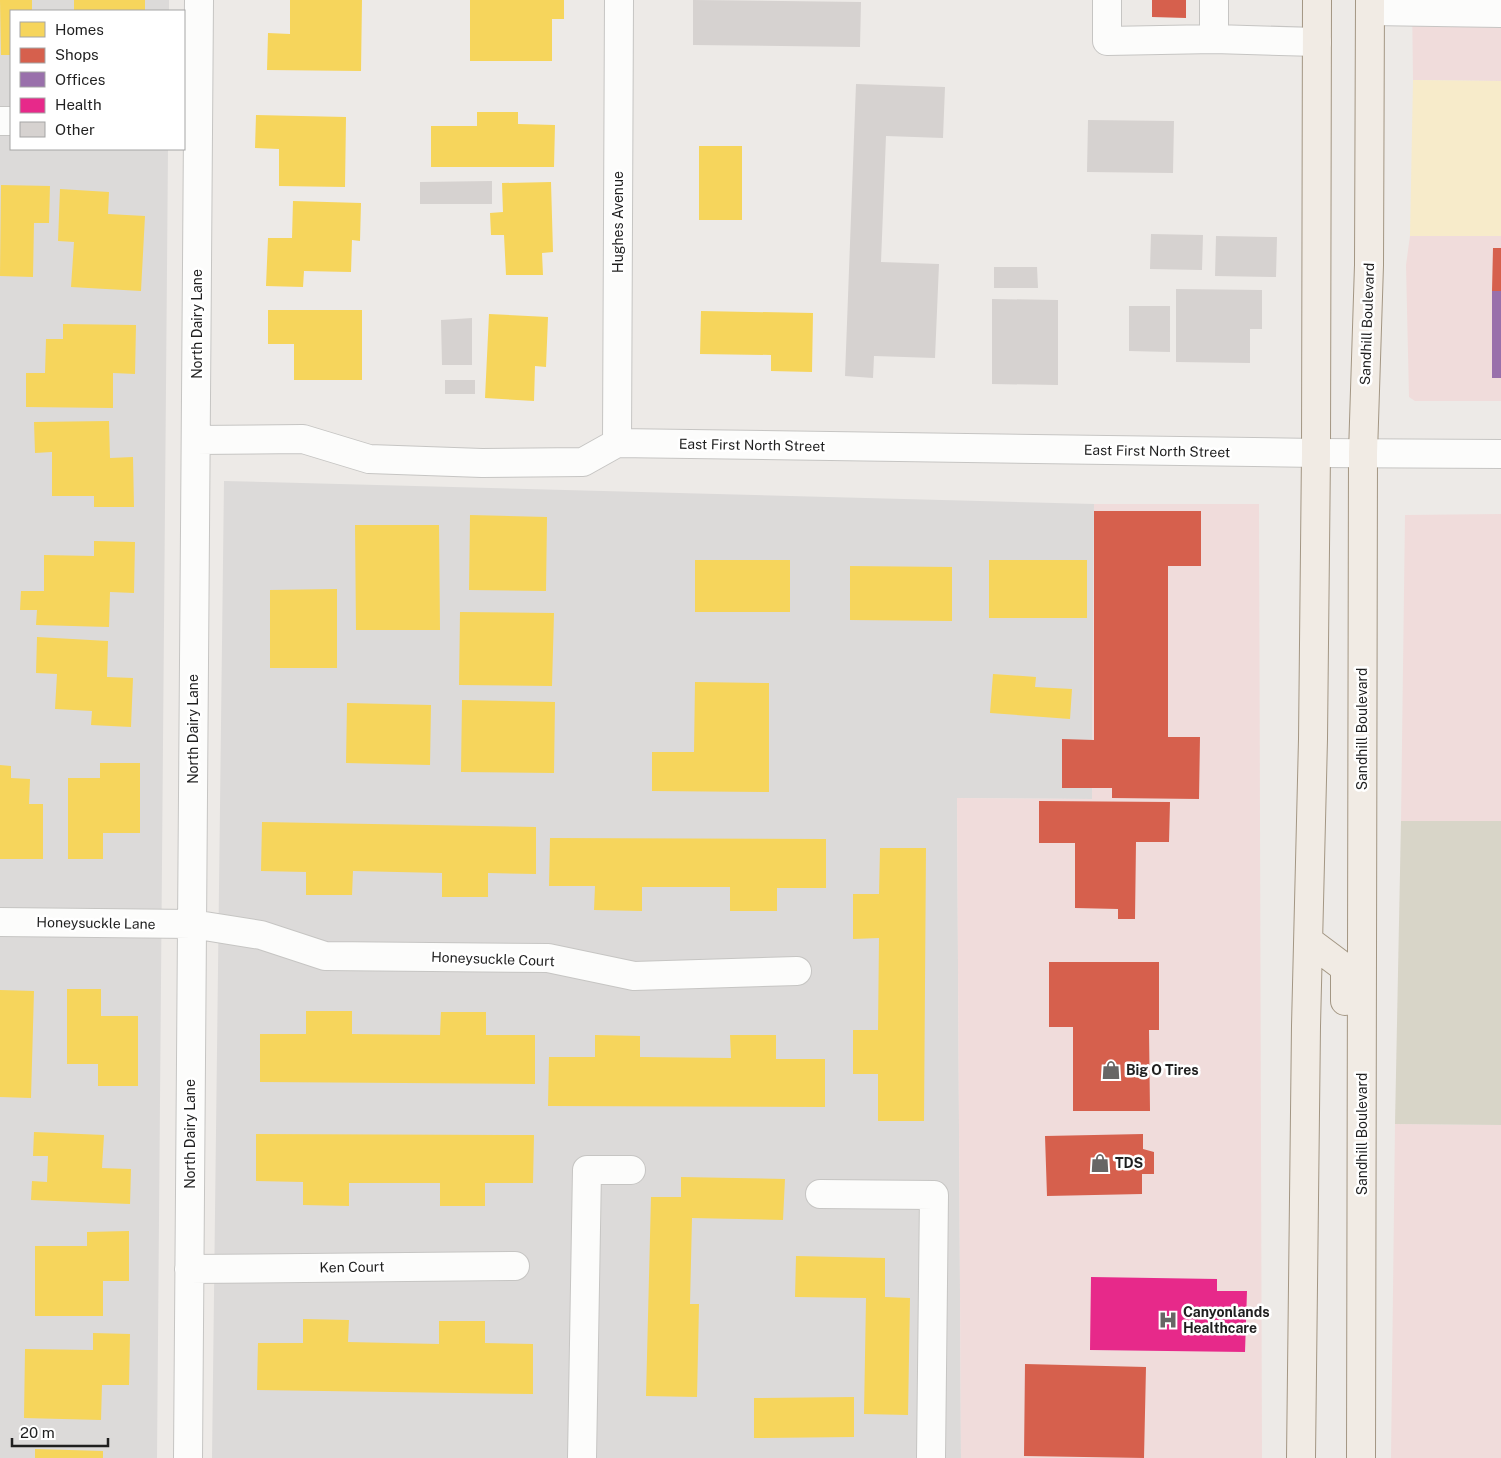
<svg xmlns="http://www.w3.org/2000/svg" width="1501" height="1458" font-family="'Public Sans',sans-serif">
	<style>
		.residential { fill: #dcdad9 }
		.commercial { fill: #f0dcdb }
		.construction { fill: #d8d5c8 }
		.sand { fill: #f7ebca }
		.homes { fill: #f6d55c }
		.shops { fill: #d6604d }
		.offices { fill: #9970ab }
		.health { fill: #e7298a }
		.building { fill: #d6d2d0 }
		.lines { fill: none; stroke-linecap: round; stroke-linejoin: round }
		.minor-casing { stroke: #c6c5c3; stroke-width: 30 }
		.major-casing { stroke: #a39683; stroke-width: 30 }
		.minor { stroke: #fcfcfb; stroke-width: 28 }
		.major { stroke: #f1ebe4; stroke-width: 28 }
		.labels { text-anchor: middle; stroke-width: 5; stroke-linejoin: round; paint-order: stroke }
		.street-label { font-size: 14px; fill: #1f1f1f; stroke: #fff }
		.poi-label { font-size: 14px; font-weight: bold; fill: #1f1f1f; stroke: #fff; text-anchor: start }
	</style>
	<rect width="100%" height="100%" fill="#edeae7"/>
	<path class="residential" d="M0 0H169V11H11V149H168L157 1458H0Z
		M224 481 1094 504 1092 799 957 798 961 1458H212Z"/>
	<path class="commercial" d="M1412 0H1501V81L1413 80Z
		M1410 236H1501V401H1415L1409 397 1406 265Z
		M1094 504H1259L1262 1458H961L957 798 1092 799Z
		M1501 514V821H1401L1405 515Z
		M1395 1124 1501 1125V1458H1391Z"/>
	<path class="construction" d="M1401 821H1501V1125L1395 1124Z"/>
	<path class="sand" d="M1413 80 1501 81V236H1410Z"/>
	<path class="homes" d="M0 0H32V11H11V55H1Z
		M74 0H145V11H74Z
		M290 0H362L361 71 267 70 268 33 290 34Z
		M470 0H564V19H552V61H470Z
		M477 112H518V124L555 125 554 167H431V126H477Z
		M256 115 346 117 345 187 279 186V149L255 148Z
		M699 146H742V220H699Z
		M551 182 553 252 542 253 543 275H506L504 235H491L490 213 503 212 502 183Z
		M1 185 50 186 49 223H34L33 277 0 276Z
		M60 189 109 192 108 214 145 216 141 291 71 287 74 242 58 241Z
		M293 201 361 203 360 241 352 240 351 272 304 271 303 287 266 286 268 238H292Z
		M268 310H362V380H294V344H268Z
		M701 311 813 313 812 372 771 371V355L700 354Z
		M489 314 548 317 546 367 535 366 534 401 485 398Z
		M63 324 136 325 135 374 113 373V408L26 407V373H45L46 339H63Z
		M109 421 110 458 133 457 134 507H94V496H52V452L35 453 34 422Z
		M470 515 547 517 546 591 469 590Z
		M355 525H439L440 630H356Z
		M94 541 135 542 134 593 110 592 109 627 36 625 37 610H20L21 591H44V555L94 556Z
		M695 560H790V612H695Z
		M989 560H1087V618H989Z
		M850 566 952 567V621L850 620Z
		M337 589V668H270V590Z
		M460 612 554 613 552 686 459 685Z
		M37 637 108 641 107 677 133 678 131 727 91 725 92 711 55 709 57 674 36 673Z
		M993 674 1036 677 1035 687 1072 689 1070 719 990 713Z
		M695 682 769 683V792L652 791V752H694Z
		M462 700 555 702 554 773 461 772Z
		M347 703 431 705 430 765 346 763Z
		M100 763H140V833H103V859H68V778H100Z
		M0 765 11 766V778L30 779 29 804H43V859H0Z
		M262 822 536 827V874L488 873V897H442V873L353 871 352 895H306V872L261 871Z
		M550 838 826 839V888H777V911H730V887H642V911L594 910 595 886H549Z
		M880 848H926L924 1121H878V1074H853V1030H878L879 938 853 939V894H879Z
		M67 989H101V1016H138V1086H98V1064H67Z
		M0 990 34 991 31 1098 0 1097Z
		M306 1011H352V1034L440 1035 441 1012H486V1035H535V1084L260 1082V1034H306Z
		M595 1035 640 1036V1057L731 1058 730 1035H776V1059H825V1107L548 1106 549 1057H595Z
		M34 1132 104 1135 102 1168 131 1169 130 1204 31 1200 32 1181 47 1182 48 1156H33Z
		M256 1134 534 1135 533 1183H485V1206H440V1183H349V1206L303 1205V1182L256 1181Z
		M681 1177 785 1179 783 1220 692 1218 690 1304H699L697 1397 646 1396 651 1197H681Z
		M129 1231V1281H103V1316H35V1246H87V1232Z
		M796 1256 885 1258V1297L910 1298 908 1415 864 1414 866 1298 795 1297Z
		M303 1319 349 1320 348 1342 439 1344V1321H485V1343L533 1344V1394L257 1390 258 1343H303Z
		M93 1333 130 1334 129 1385H102L101 1420 24 1418 25 1349 93 1350Z
		M854 1397V1437L754 1438V1398Z
		M35 1449 103 1451V1458H35Z"/>
	<path class="shops" d="M1152 0H1186V18L1152 17Z
		M1493 248H1501V291H1492Z
		M1094 511H1201V566H1168V737H1200L1199 799 1112 798V788H1062V739L1094 740Z
		M1039 801 1170 802 1169 842H1136L1135 919H1118V909L1075 908V843H1039Z
		M1049 962H1159V1030H1149L1150 1111H1073V1027H1049Z
		M1143 1134V1149L1154 1152V1174H1142V1194L1047 1196 1045 1136Z
		M1025 1364 1146 1367 1144 1458 1024 1456Z"/>
	<path class="offices" d="M1492 291H1501V378H1492Z"/>
	<path class="health" d="M1091 1277 1217 1279V1291H1247L1245 1352 1090 1350Z"/>
	<path class="building" d="M693 0 861 2 860 47 693 45Z
		M856 84 945 87 943 138 886 136 881 262 939 264 935 358 874 356 873 378 845 376Z
		M1088 120 1174 121 1173 173 1087 172Z
		M492 181V204H420V182Z
		M1151 234 1203 235 1202 270 1150 269Z
		M1216 236 1277 237 1276 277 1215 276Z
		M994 267H1037L1038 288H994Z
		M1176 289 1262 290V329H1250V363L1176 362Z
		M992 299 1058 300V385L992 384Z
		M1129 306H1170V352L1129 351Z
		M472 318V365H442L441 320Z
		M445 380H475V394H445Z"/>
	<g class="lines">
		<g class="minor-casing">
			<path id="minor" d="M1107 0V41L1214 39 1317 42
				M1214 0V39
				M1371 11 1501 13
				M0 121H11
				M196 440 303 439 369 459 482 463 583 462 617 443 1316 453 1501 454
				M617 443 619 0
				M0 922 192 924 261 935 325 956 548 958 634 976 797 971
				M820 1194 934 1195 931 1458
				M189 1269 515 1266
				M188 1458 199 0
				M582 1458 587 1170H631"/>
		</g>
		<g class="major-casing">
			<path id="major" d="M1309 941 1345 968V1001
				M1301 1458 1306 1026 1313 739 1316 453 1317 0
				M1361 1458 1363 453 1369 265 1370 0"/>
		</g>
		<use href="#minor" class="minor"/>
		<use href="#major" class="major"/>
	</g>
	<defs>
		<g id="shop-bare" transform="scale(1.5)"><path d="M-5-2.5h2.3a2.7 3.5 0 0 1 5.4 0H5L5.5 6h-11ZM-1.5-2.5h3a1.5 2.3 0 0 0-3 0Z" fill="#676665" stroke="#fff" stroke-width="2.5" paint-order="stroke"/></g>
		<g id="hospital-bare" transform="scale(1.5)"><path d="M-5-5h3v3.5h4V-5h3V5h-3V1.5h-4V5h-3Z" fill="#676665" stroke="#fff" stroke-width="2.5" paint-order="stroke"/></g>
	</defs>
	<g fill-rule="evenodd">
		<use href="#shop-bare" x="1111" y="1070"/>
		<use href="#shop-bare" x="1100" y="1163"/>
		<use href="#hospital-bare" x="1168" y="1320"/>
	</g>
	<g class="labels">
		<g class="street-label">
			<text transform="translate(618 222) rotate(-90)" y="5">Hughes Avenue</text>
			<text transform="translate(197 324) rotate(-90)" y="5">North Dairy Lane</text>
			<text transform="translate(1367 324) rotate(-88)" y="5">Sandhill Boulevard</text>
			<text transform="translate(752 445) rotate(1)" y="5">East First North Street</text>
			<text transform="translate(1157 451) rotate(1)" y="5">East First North Street</text>
			<text transform="translate(193 729) rotate(-90)" y="5">North Dairy Lane</text>
			<text transform="translate(1362 729) rotate(-90)" y="5">Sandhill Boulevard</text>
			<text transform="translate(96 923) rotate(1)" y="5">Honeysuckle Lane</text>
			<text transform="translate(493 959) rotate(2)" y="5">Honeysuckle Court</text>
			<text transform="translate(190 1134) rotate(-90)" y="5">North Dairy Lane</text>
			<text transform="translate(1362 1134) rotate(-90)" y="5">Sandhill Boulevard</text>
			<text transform="translate(352 1267) rotate(-1)" y="5">Ken Court</text>
		</g>
		<g class="poi-label">
			<text x="1126" y="1075">Big O Tires</text>
			<text x="1115" y="1168">TDS</text>
			<text x="1183" y="1317">Canyonlands<tspan x="1183" dy="16">Healthcare</tspan></text>
		</g>
	</g>
	<rect x="10" y="10" width="175" height="140" fill="#ffffff" stroke="#a5a5a5"/>
	<rect x="20" y="22" width="25" height="15" fill="#f6d55c" stroke="#a5a5a5"/>
	<text x="55" y="35" font-size="15" fill="#1f1f1f">Homes</text>
	<rect x="20" y="48" width="25" height="15" fill="#d6604d" stroke="#a5a5a5"/>
	<text x="55" y="60" font-size="15" fill="#1f1f1f">Shops</text>
	<rect x="20" y="72" width="25" height="15" fill="#9970ab" stroke="#a5a5a5"/>
	<text x="55" y="85" font-size="15" fill="#1f1f1f">Offices</text>
	<rect x="20" y="98" width="25" height="15" fill="#e7298a" stroke="#a5a5a5"/>
	<text x="55" y="110" font-size="15" fill="#1f1f1f">Health</text>
	<rect x="20" y="122" width="25" height="15" fill="#d6d2d0" stroke="#a5a5a5"/>
	<text x="55" y="135" font-size="15" fill="#1f1f1f">Other</text>
	<path d="M12 1438v8h96v-8" fill="none" stroke="#1f1f1f" stroke-width="2.5"/>
	<text x="20" y="1438" font-size="15" fill="#1f1f1f" stroke="#ffffff" stroke-width="4" paint-order="stroke">20 m</text>
</svg>
